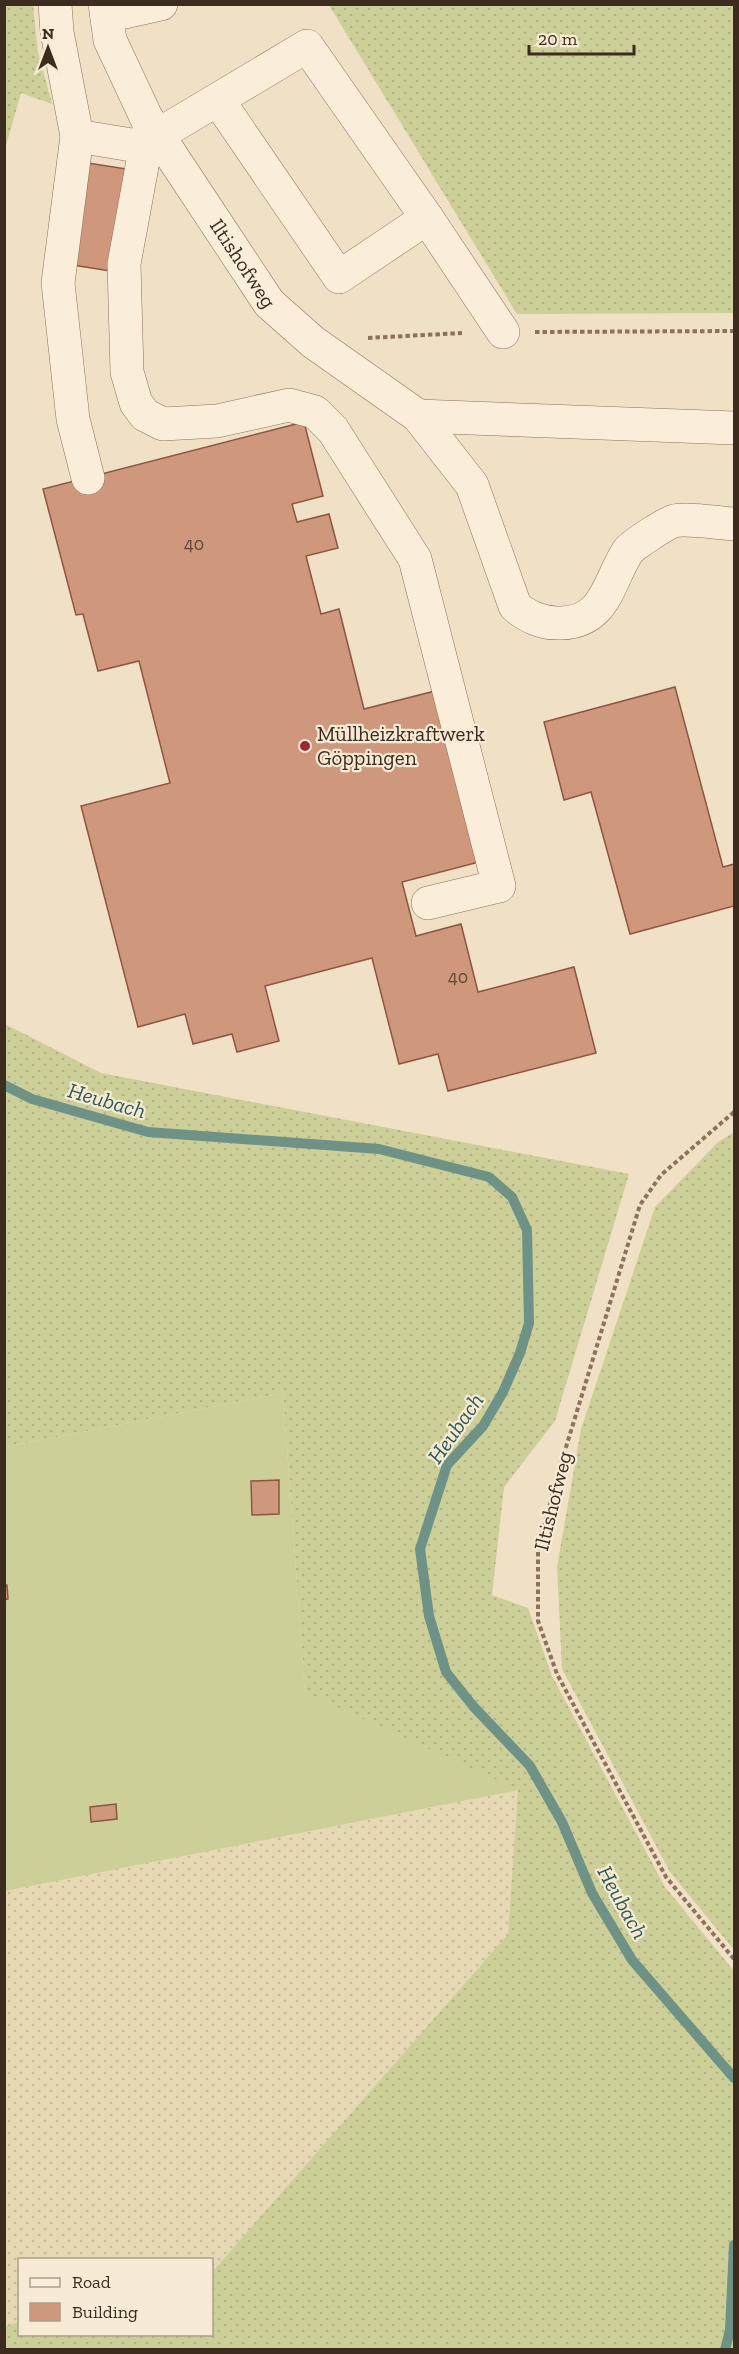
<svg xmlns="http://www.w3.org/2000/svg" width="739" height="2354" font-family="'Zilla Slab',serif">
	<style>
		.farmland { fill: url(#farmland-dots) }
		.grass { fill: url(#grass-dots) }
		.garden { fill: #cdcf99 }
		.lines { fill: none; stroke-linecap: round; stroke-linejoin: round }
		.stream { stroke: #6e9286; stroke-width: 10 }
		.building { fill: #cf977b; stroke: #8c5740; stroke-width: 1.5 }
		.minor-casing { stroke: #8c715b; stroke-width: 34 }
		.path { stroke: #8c715b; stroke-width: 4; stroke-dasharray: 4.5 3; stroke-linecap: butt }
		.minor { stroke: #faeeda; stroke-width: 33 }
		.poi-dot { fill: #9d2934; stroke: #f7ebd6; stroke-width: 2 }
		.labels { text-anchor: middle; stroke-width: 4.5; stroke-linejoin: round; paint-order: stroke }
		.number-label { font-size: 18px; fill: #614636 }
		.street-label { font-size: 21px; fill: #3c2b1f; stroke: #f7ebd6 }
		.poi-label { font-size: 21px; fill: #3c2b1f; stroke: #f7ebd6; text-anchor: start }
		.water-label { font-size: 22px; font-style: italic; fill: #2e5c55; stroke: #f7ebd6 }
	</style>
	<defs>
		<pattern id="farmland-dots" width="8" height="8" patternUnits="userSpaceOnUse" patternTransform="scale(1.5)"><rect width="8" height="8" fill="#e6d9b3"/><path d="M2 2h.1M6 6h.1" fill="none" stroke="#c6ba9a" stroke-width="1.8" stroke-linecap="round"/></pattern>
		<pattern id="grass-dots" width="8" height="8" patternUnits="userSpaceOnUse" patternTransform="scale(1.5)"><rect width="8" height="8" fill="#cdcf99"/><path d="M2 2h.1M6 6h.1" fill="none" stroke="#b1b283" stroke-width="1.8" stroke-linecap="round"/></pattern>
	</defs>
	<rect width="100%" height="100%" fill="#f0e0c6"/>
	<path class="farmland" d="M519 1790 508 1934 212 2272V2260H20L19 2322 5 2327 4 1891Z"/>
	<path class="grass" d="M5 4 33 5 38 52 52 104 21 93 5 149Z
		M329 5H734V313L517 314Z
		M5 1024 101 1073 629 1174 555 1421 504 1487 492 1595 528 1608 552 1676 665 1887 734 1971V2349L5 2350 4 2327 19 2322 20 2334H212V2272L508 1934 518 1790 305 1693 283 1393 5 1447Z
		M734 1132V1950L670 1872 562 1669 557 1567 581 1429 655 1207 718 1142Z"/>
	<path class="garden" d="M283 1393 305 1692 519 1790 5 1891V1447Z"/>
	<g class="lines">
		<path class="stream" d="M4 1085 32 1099 148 1132 379 1149 489 1177 512 1197 527 1230 529 1323 520 1353 503 1392 483 1426 447 1465 420 1549 429 1616 446 1672 473 1706 530 1766 562 1822 592 1893 632 1960 734 2078
			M725 2350 730 2330 734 2245"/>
	</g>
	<path class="building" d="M75 161 146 172 116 272 67 264Z
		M304 422 323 496 292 504 297 522 329 514 338 548 306 556 321 614 339 609 364 709 435 691 479 862 402 882 416 936 461 924 478 992 574 967 596 1053 448 1091 438 1054 399 1064 372 958 265 986 279 1041 237 1052 232 1034 193 1044 185 1014 138 1027 81 806 170 783 139 661 98 671 83 614 76 615 43 489Z
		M675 687 723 867 734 864V906L630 934 591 792 564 800 544 722Z
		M279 1480V1514L252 1515 251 1481Z
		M4 1585H7L8 1599 4 1600Z
		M116 1804 117 1819 91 1822 90 1807Z"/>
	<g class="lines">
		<g class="minor-casing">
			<g id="minor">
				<path d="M55 4 57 32 77 136 144 147"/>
				<path id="s1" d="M105 4 110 40 146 117 269 303 313 342 418 416 472 485 515 606C527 617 544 624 561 623 606 622 608 582 628 551 632 545 667 523 674 521 685 518 721 523 734 524"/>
				<path d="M107 16 161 4"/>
				<path d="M150 123 124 264 127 372 136 403 145 415 163 424 217 421 289 405 315 412 333 430 415 559 499 886 428 903"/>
				<path d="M158 135 307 46 427 218 339 277 218 100"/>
				<path d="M77 136 58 283 73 419 88 478"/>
				<path d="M427 218 503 332"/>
				<path d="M418 416 734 428"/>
			</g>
		</g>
		<path class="path" d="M535 332 734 331
			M368 338 462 333
			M734 1112 661 1175 640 1205 559 1470 538 1549V1621L557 1674 666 1877 734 1959
			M4 1786H6"/>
		<use href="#minor" class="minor"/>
	</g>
	<circle class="poi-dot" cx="305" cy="746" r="6"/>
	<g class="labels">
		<g class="number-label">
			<text x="194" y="550">40</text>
			<text x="458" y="983">40</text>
		</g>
		<g class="street-label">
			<text dy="7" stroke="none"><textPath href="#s1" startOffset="297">Iltishofweg</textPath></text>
			<text transform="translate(553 1501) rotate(-76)" y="7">Iltishofweg</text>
		</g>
		<g class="poi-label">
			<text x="317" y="741">Müllheizkraftwerk<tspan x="317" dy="24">Göppingen</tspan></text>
		</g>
		<g class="water-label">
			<text transform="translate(107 1100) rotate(16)" y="8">Heubach</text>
			<text transform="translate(455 1428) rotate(-55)" y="8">Heubach</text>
			<text transform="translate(623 1902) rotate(61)" y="8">Heubach</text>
		</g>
	</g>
	<rect width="739" height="2354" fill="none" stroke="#3c2b1f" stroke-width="12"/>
	<rect x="18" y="2258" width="195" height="78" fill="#f7ebd6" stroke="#ac9e8d" stroke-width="1.5"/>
	<rect x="30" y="2278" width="30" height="9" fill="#faeeda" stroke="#ac9e8d" stroke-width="1.5"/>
	<text x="72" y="2288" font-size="18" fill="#3c2b1f">Road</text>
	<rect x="30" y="2303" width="30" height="18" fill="#cf977b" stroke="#ac9e8d" stroke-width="1.5"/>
	<text x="72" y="2318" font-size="18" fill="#3c2b1f">Building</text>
	<g transform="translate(48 48)" stroke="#f7ebd6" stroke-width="4.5" paint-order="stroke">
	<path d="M0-4.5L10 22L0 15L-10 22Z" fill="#3c2b1f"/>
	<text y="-9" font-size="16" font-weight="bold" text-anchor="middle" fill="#3c2b1f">N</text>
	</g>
	<path d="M529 45v9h105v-9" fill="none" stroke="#3c2b1f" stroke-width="3"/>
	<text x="538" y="45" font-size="18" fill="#3c2b1f" stroke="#f7ebd6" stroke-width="4.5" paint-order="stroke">20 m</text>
</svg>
